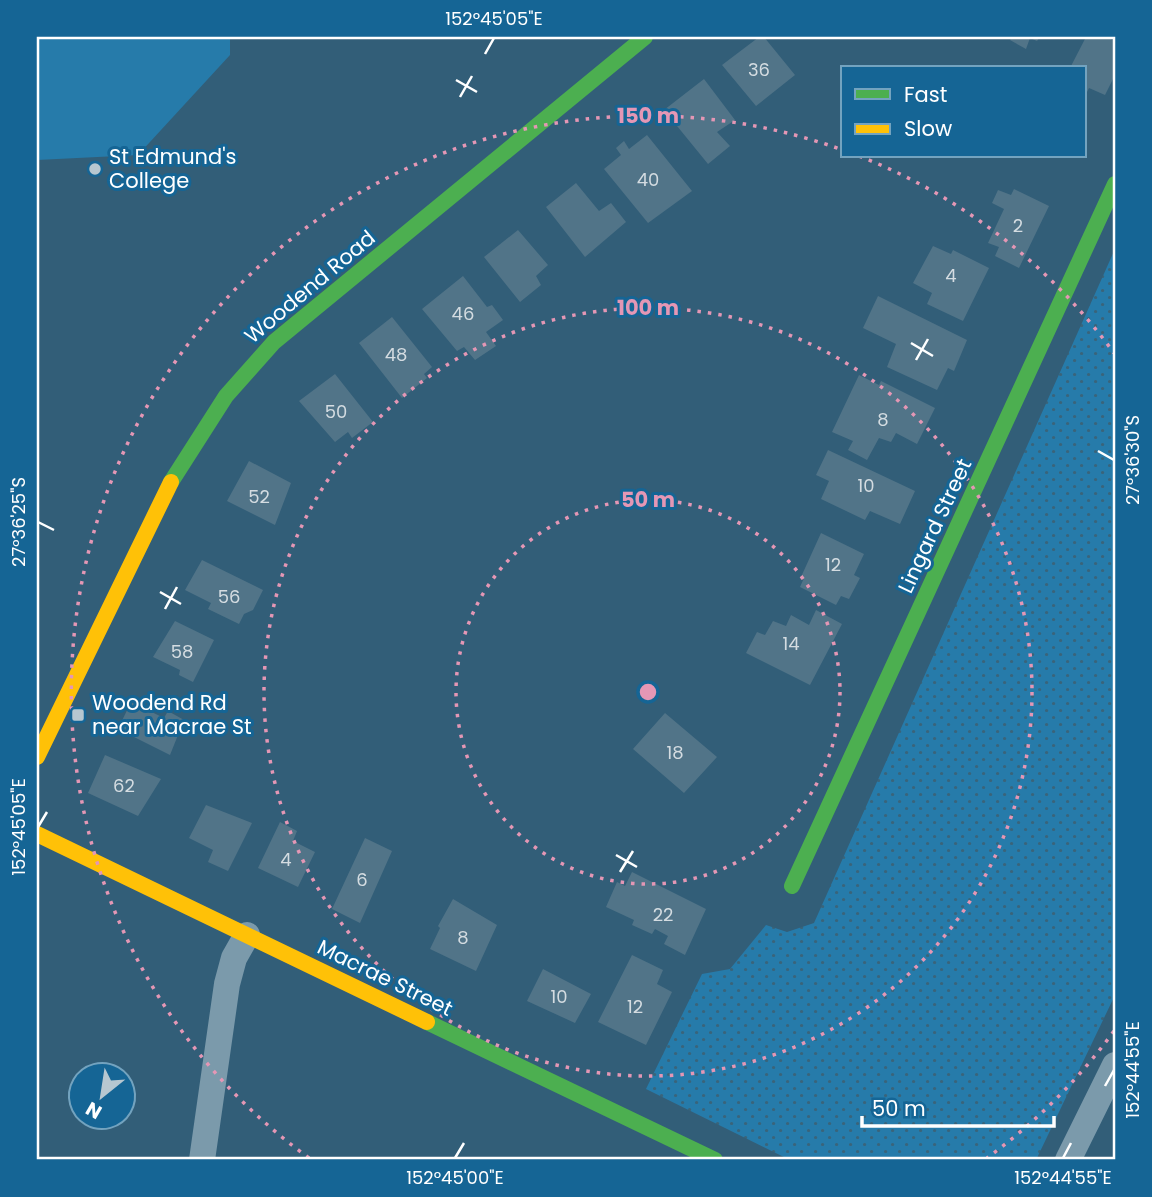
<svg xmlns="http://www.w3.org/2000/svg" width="1152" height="1197" font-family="Poppins,sans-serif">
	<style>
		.green { fill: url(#green-dots) }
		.pitch { fill: #267baa }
		.building { fill: #517488 }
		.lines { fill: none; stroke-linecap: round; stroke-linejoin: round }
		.street { stroke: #7b9aab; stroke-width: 26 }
		.fast { stroke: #4caf50; stroke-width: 16 }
		.slow { stroke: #ffc107; stroke-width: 16 }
		.ticks { fill: none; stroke: #fff; stroke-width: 2.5 }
		.ring { fill: none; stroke: #e497b5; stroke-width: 3.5; stroke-dasharray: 3.5 7 }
		.poi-dot { fill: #b7c7d0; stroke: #156595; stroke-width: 2.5 }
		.labels { text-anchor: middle; stroke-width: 6; stroke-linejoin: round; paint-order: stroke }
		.number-label { font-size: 18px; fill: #d4dce1 }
		.poi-label { font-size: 21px; fill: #fff; stroke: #156595; text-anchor: start }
		.street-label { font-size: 21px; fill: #fff; stroke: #156595 }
		.centre { fill: #e497b5; stroke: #156595; stroke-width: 3.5 }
		.ring-label { font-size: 21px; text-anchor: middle; font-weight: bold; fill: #e497b5; stroke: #156595; stroke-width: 6; stroke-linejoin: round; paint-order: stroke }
		.neatline { fill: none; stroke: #fff; stroke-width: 2.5 }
		.ticks-label { font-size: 18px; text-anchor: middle; fill: #fff }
	</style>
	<defs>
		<pattern id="green-dots" width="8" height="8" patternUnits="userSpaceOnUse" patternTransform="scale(1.75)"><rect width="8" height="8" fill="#267baa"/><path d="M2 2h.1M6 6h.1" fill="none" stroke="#39647b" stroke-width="1.8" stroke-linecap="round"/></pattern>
	</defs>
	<rect width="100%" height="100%" fill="#325e78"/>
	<path class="green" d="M1115 249V995L1036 1160H790L646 1089 702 974 730 969 766 925 787 932 814 923Z"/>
	<path class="pitch" d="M37 37H230V55L138 155 37 160Z"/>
	<path class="building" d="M759 37H764L795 75 756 106 722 65Z
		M1012 37H1040L1037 41 1030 38 1026 49 1010 40Z
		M1086 37H1106L1115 41V75L1105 95 1089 88 1086 94 1084 93V68H1070Z
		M704 79 735 120 717 132 730 146 708 164 664 110Z
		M647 135 692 191 648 223 604 169 621 155 616 148 624 141 629 149Z
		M576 183 599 211 611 203 626 222 585 257 546 207Z
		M1014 189 1049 206 1019 268 995 256 999 247 988 243 1004 209 992 203 998 190 1011 195Z
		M518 230 548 265 536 276 541 285 520 302 484 257Z
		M933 246 951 254 953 250 989 268 963 321 927 304 932 293 913 283Z
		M463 276 487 307 492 305 503 320 486 332 496 346 475 360 464 347 457 351 422 309Z
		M878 296 967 340 954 371 948 368 937 390 887 367 896 344 863 328Z
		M392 317 432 367 424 374 427 378 402 398 359 343Z
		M335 374 373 422 352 438 348 432 335 442 299 401Z
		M859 375 879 385 881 381 935 408 917 444 896 433 891 442 879 438 867 460 848 450 853 441 832 432Z
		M828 450 915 491 900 524 870 511 865 520 821 499 829 481 816 475Z
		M249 461 291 483 275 525 227 501Z
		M821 533 864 554 854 575 860 578 849 599 841 596 836 605 800 587 804 578 801 577Z
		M202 560 263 590 253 610 244 614 239 624 208 609 211 603 185 590Z
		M816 610 842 624 810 685 746 653 757 632 765 635 773 621 786 626 791 615 809 625Z
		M175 621 214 640 193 682 179 675 180 670 153 657Z
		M131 702 164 718 168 711 184 720 170 755 118 729Z
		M665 713 717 757 684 793 633 749Z
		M105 755 161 779 138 816 88 793Z
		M206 805 252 823 228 871 208 862 213 850 189 838Z
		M280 822 297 831 293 841 315 852 298 887 258 868Z
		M365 838 392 851 360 923 332 909Z
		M632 872 706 909 685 955 664 944 668 936 655 929 652 934 632 925 634 920 606 907 617 882 625 886Z
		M453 899 497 925 476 971 430 949 440 928 438 926Z
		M632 955 663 970 657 984 672 992 646 1045 598 1022Z
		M543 969 591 994 575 1023 527 1001Z"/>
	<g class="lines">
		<path class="street" d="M202 1160 227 984 234 958 247 935
			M1068 1160 1115 1065"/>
		<path class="fast" d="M171 482 226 396 274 342 645 37
			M792 886 1115 184
			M427 1022 715 1160"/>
		<path class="slow" d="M37 757 171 482
			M37 834 427 1022"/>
	</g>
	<path class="ticks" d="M485 54 494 38M456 80 477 92M460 97 472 76M911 343 933 356M916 360 928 339M1098 451 1114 460M38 522 54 530M160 592 181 604M165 609 177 587M38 827 47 812M616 855 637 867M620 872 633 851M1105 1086 1114 1070M455 1158 464 1143M1063 1158 1071 1143"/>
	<g class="ring">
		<circle cx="648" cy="692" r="192"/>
		<circle cx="648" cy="692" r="384"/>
		<path d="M1114 1031A576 576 0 0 1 987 1158M309 1158A576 576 0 0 1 840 149M859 156A576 576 0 0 1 1114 353"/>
	</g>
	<g class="poi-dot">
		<circle cx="95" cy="169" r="7"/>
		<rect x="71" y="708" width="14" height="14" rx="3.5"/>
	</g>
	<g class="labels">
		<g class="number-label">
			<text x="759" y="76">36</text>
			<text x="648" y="186">40</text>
			<text x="1018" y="232">2</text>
			<text x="951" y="282">4</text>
			<text x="463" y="320">46</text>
			<text x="396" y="361">48</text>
			<text x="336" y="418">50</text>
			<text x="883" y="426">8</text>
			<text x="866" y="492">10</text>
			<text x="259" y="503">52</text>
			<text x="833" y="571">12</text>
			<text x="229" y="603">56</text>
			<text x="791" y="650">14</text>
			<text x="182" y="658">58</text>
			<text x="675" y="759">18</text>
			<text x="124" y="792">62</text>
			<text x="286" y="866">4</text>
			<text x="362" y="886">6</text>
			<text x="663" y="921">22</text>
			<text x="463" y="944">8</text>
			<text x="559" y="1003">10</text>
			<text x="635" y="1013">12</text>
		</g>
		<g class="poi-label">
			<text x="109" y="164">St Edmund's<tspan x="109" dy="24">College</tspan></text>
			<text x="92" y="710">Woodend Rd<tspan x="92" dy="24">near Macrae St</tspan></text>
		</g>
		<g class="street-label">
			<text transform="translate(310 287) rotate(-40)" y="7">Woodend Road</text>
			<text transform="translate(935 526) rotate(-65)" y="7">Lingard Street</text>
			<text transform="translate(385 978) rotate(26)" y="7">Macrae Street</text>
		</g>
	</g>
	<circle cx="648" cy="692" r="10" class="centre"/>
	<g class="ring-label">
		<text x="648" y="123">150 m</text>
		<text x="648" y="315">100 m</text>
		<text x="648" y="507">50 m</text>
	</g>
	<rect width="1152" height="1197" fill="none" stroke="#156595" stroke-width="77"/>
	<rect x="841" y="66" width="245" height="91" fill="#156595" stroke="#73a3bf" stroke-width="2"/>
	<rect x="855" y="89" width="35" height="10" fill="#4caf50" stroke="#73a3bf" stroke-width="2"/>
	<text x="904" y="102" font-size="21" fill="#ffffff">Fast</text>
	<rect x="855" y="124" width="35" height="10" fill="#ffc107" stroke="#73a3bf" stroke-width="2"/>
	<text x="904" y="136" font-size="21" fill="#ffffff">Slow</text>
	<g transform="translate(102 1096) rotate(210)"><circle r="33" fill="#156595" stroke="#73a3bf" stroke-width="2"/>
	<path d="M0-5L12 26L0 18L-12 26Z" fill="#b7c7d0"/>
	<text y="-10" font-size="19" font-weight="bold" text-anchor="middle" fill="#ffffff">N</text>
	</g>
	<path d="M862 1116v10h192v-10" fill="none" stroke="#ffffff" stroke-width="3.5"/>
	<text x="872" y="1116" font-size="21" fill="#ffffff" stroke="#156595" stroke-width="5" paint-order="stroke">50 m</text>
	<rect x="38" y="38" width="1076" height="1120" class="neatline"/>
	<g class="ticks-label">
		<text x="494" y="25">152°45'05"E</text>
		<text transform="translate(1133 460) rotate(-90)" y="6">27°36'30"S</text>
		<text transform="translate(19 522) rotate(-90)" y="6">27°36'25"S</text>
		<text transform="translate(19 827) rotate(-90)" y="6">152°45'05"E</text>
		<text transform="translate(1133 1070) rotate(-90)" y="6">152°44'55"E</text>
		<text x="455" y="1184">152°45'00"E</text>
		<text x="1063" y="1184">152°44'55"E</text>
	</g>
</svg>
